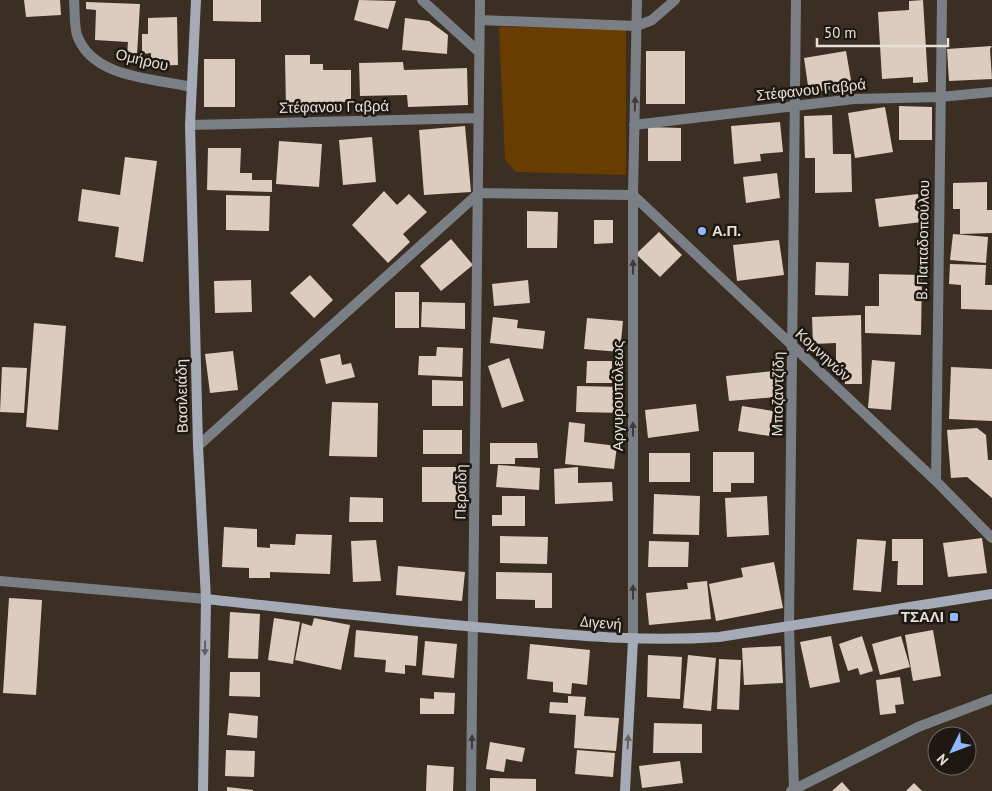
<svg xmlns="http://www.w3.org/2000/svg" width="992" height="791" font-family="'PT Sans',sans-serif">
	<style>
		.green { fill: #693c00 }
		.building { fill: #ddccbd }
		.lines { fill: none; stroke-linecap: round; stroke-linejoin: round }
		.street { stroke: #7a7f86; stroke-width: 10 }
		.secondary { stroke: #a4abb6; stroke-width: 10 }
		.oneway { fill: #3e3c3b }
		.oneway2 { fill: #616264 }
		.poi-dot { fill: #8fb8fd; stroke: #1e1813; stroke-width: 2 }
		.labels { text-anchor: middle; stroke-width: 5; stroke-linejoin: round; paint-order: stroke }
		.street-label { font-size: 15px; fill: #e8e0d8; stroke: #1e1813 }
		.poi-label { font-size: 15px; font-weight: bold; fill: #e8e0d8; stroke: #1e1813; text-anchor: start }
	</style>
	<rect width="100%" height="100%" fill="#3b2f23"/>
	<path class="green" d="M499 27 626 28V175L516 172 505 160Z"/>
	<path class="building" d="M24 0H60L61 15 26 17Z
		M213 0H261V22L213 21Z
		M359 0 396 1 388 29 354 20Z
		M923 0 928 82 913 83V77L882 79 878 12 909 10V1Z
		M86 2 140 4 137 55H127L128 42 95 40 96 10 86 9Z
		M177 17 178 65 151 66V53L142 54V34H148V18Z
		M405 18 429 21 448 35 447 54 402 50Z
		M992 46 990 49 992 79 949 81 947 49Z
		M646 51H685V104H646Z
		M846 51 852 86 809 93 804 58Z
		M285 55H310V64H323V70H351V102H335V107L286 108Z
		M204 59H235V107H204Z
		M403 62 404 70 467 68 468 105 408 107 407 95 360 96 359 63Z
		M899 106 932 107V140H899Z
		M885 107 893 152 855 158 848 113Z
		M832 115 833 154H851L852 192 815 193V158H805L804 116Z
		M780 122 783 152 760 154 761 161 734 164 731 126Z
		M465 126 471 192 424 195 419 130Z
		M648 127 681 128V161H648Z
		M372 137 376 182 343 185 339 140Z
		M279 141 322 144 319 187 276 184Z
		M208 148H241L240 173H252V180H272V192L207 190Z
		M125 157 157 161 143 262 115 257 119 227 78 221 82 189 120 195Z
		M777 173 780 198 746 203 743 177Z
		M987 182V210H992V233L960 234V209H953V183Z
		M384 191 397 205 409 194 427 212 403 234 410 242 388 263 352 225Z
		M918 194 922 222 879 227 875 199Z
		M226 195 270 196 269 231 226 230Z
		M527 211 558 212 557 248H527Z
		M594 220H613V243L594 244Z
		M659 232 682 255 660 277 636 254Z
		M953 234 988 237 986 263 950 260Z
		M451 239 473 265 441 291 420 266Z
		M779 240 784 275 737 281 733 245Z
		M816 262 849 263 848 296 815 295Z
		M950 264 986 265 985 285H992V310L961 309V285L949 284Z
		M879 274 922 275 921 335 865 333V306H879Z
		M310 275 333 300 314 318 290 293Z
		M251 280 252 312 215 313 214 281Z
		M528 280 530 303 494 306 492 284Z
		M395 292H419V328H395Z
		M422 302 465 303V329L421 327Z
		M861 315 862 384H845L844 371H836V343L813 344 812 317Z
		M493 317 518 320 517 328 545 331 543 349 490 343Z
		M587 318 623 321 620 352 584 349Z
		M34 323 66 326 58 430 26 427Z
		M437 347 463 348 462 377 418 375 419 356H436Z
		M233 351 238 390 210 393 205 354Z
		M340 354 342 365 351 363 355 377 326 384 320 359Z
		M509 358 524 401 502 408 488 366Z
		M872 360 895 362 891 410 868 408Z
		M587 361H612V383H586Z
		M2 367 27 368 24 413 0 412Z
		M951 367 992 369V421L949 419Z
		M774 371 777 397 729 401 726 376Z
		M432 380 463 381V406H432Z
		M577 386 623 387V413L576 412Z
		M332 402 378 403 377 457 329 456Z
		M696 404 699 431 648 438 645 410Z
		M742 406 773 411 769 436 738 431Z
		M569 422 585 424 584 442 617 446 614 469 565 464Z
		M977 428 986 435 988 460H992V498L967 477 951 478 947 430Z
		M423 430H462V454H423Z
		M490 443H537L538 458H515V464H490Z
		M713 452H754V483H731V492H713Z
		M649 453H690V482H649Z
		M498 465 540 468 539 490 496 487Z
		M422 467H462V502H422Z
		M578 467V483L612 482 613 501 555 504 554 469Z
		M654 494 700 496 699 535 653 534Z
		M502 496H525V526H492V515H502Z
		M767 496 769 535 727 537 725 498Z
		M350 497 383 498V522H349Z
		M224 527 257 529V547L270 548V544L295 545 296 534 332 535 330 574 270 572V578H249V568L222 567Z
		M500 536 548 537 547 564 500 563Z
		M982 538 987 573 948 577 943 543Z
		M857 539 886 541 881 592 853 590Z
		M892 539H923V585H897L898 561H892Z
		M376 540 381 581 353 582 351 541Z
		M649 541 689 542 688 567H648Z
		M774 562 783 608 716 621 709 584 743 577 741 568Z
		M398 566 465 572 462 601 396 595Z
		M496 572 552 573V608H535V600L496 599Z
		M707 581 711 619 649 625 646 593 688 589 687 583Z
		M9 598 42 600 36 695 3 693Z
		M230 612 260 614 258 659 228 658Z
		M274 618 300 622 293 664 268 660Z
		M314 618 350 625 341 670 295 660 302 623 312 626Z
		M356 630 418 636 416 666 405 665V674L385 672 386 660 354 657Z
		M933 630 941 676 913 681 905 635Z
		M831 636 840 682 810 688 800 642Z
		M862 636 873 671 860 675 858 668 848 671 839 644Z
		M901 636 910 667 880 675 872 644Z
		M425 641 457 644 454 678 422 675Z
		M530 644 590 650 587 685 572 683 571 694 553 692V682L527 679Z
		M781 646 783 683 744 685 742 648Z
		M648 655 682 657 680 699 647 697Z
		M688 655 716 658 711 711 683 708Z
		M719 659 741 660 739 710 717 709Z
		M230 672H260V697L229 696Z
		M900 677 904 704 895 705 896 713 880 715 876 680Z
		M434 692 455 693 454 714H420V698L434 699Z
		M568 696 586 697 584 716 619 718 616 751 574 748 576 715 549 713 550 702 568 703Z
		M229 713 258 716 257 738 227 735Z
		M654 723 702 724V753H653Z
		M490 742 525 748 522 762 506 759 504 772 486 769Z
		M226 750 255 751 254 777 225 776Z
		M577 750 615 753 613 777 575 774Z
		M680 761 683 783 642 788 639 766Z
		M427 765 454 767 453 791H426Z
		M490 778 536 779V791H490Z
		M842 782 850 791H832Z
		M914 783 922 791H906Z
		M227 787 253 790V791H227Z"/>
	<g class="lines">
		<path class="street" d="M74 0C75 11 74 24 77 35 92 78 152 78 191 87
			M422 0 479 52
			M480 20 637 26 652 20 675 0
			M190 125 479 118
			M634 125 854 99 940 97 992 92
			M198 446 479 193 633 195 936 481 992 538
			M936 481 942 0
			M0 581 206 599
			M633 640V195L637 0
			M794 789 789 626 796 0
			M471 791 480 0
			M791 791 918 727 992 699"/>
		<path class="secondary" d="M196 0 190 125 198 446 206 599 203 791
			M206 599C307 610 409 622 511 630 582 636 647 642 719 637L992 594
			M625 791 633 640"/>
	</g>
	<defs><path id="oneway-solid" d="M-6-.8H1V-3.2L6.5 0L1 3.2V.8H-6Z" transform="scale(1.25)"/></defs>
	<g class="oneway">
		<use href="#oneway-solid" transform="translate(635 104) rotate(-88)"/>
		<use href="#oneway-solid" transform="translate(633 267) rotate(-90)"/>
		<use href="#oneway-solid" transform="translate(633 429) rotate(-90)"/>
		<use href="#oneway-solid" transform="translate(633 592) rotate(-90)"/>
		<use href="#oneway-solid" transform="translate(472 742) rotate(-89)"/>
	</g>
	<g class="oneway2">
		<use href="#oneway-solid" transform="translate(205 648) rotate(91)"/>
		<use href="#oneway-solid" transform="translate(628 742) rotate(-87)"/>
	</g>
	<g class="poi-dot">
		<circle cx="702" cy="231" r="5"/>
		<rect x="949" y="612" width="10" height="10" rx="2.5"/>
	</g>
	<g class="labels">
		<g class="street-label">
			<text transform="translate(142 60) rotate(13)" y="5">Ομήρου</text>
			<text transform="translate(811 90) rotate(-6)" y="5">Στέφανου Γαβρά</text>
			<text transform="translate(334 107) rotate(-1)" y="5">Στέφανου Γαβρά</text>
			<text transform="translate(923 240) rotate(-89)" y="5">B. Παπαδοπούλου</text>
			<text transform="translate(823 355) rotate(43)" y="5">Κομνηνών</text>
			<text transform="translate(778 394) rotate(-89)" y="5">Μποζαντζίδη</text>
			<text transform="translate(182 396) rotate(-91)" y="5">Βασιλειάδη</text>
			<text transform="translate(618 396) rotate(-90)" y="5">Αργυρουπόλεως</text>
			<text transform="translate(461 492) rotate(-89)" y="5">Περσίδη</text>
			<text transform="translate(601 623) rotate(5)" y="5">Διγενή</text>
		</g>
		<g class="poi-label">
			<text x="712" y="236">Α.Π.</text>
			<text x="944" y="622" text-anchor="end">ΤΣΑΛΙ</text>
		</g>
	</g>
	<g transform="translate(952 751) rotate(228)"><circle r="24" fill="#1e1813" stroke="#6f6862"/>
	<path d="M0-4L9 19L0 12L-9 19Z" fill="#8fb8fd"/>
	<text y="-8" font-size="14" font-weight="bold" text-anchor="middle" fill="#e8e0d8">N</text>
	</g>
	<path d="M817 38v8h131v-8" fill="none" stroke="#e8e0d8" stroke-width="2.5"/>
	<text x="824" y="38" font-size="15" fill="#e8e0d8" stroke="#1e1813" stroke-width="4" paint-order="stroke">50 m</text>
</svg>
